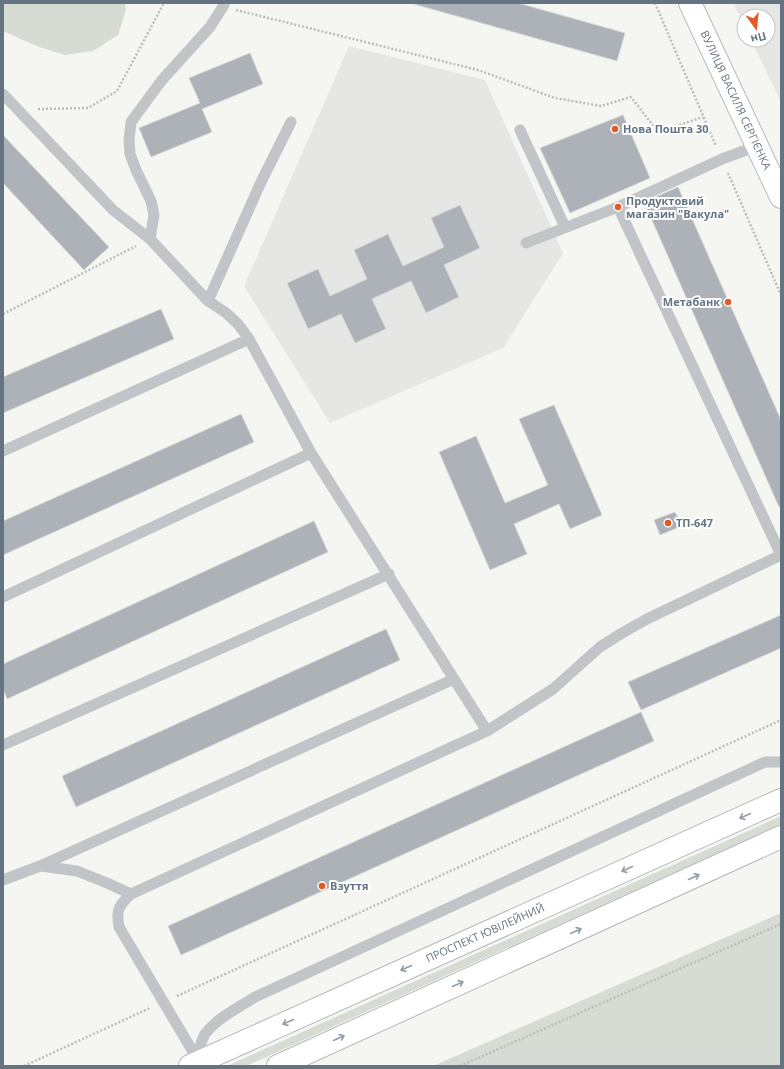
<svg xmlns="http://www.w3.org/2000/svg" width="784" height="1069" font-family="'Open Sans',sans-serif">
	<style>
		.built { fill: #e6e7e5 }
		.green { fill: #d6dcd3 }
		.building { fill: #acb2b8; stroke: #d7d7d5 }
		.lines { fill: none; stroke-linecap: round; stroke-linejoin: round }
		.secondary-casing { stroke: #b3b8bd; stroke-width: 24 }
		.primary-casing { stroke: #b4b8bc; stroke-width: 24 }
		.path { stroke: #bbbdbf; stroke-width: 2.5; stroke-dasharray: 2 2; stroke-linecap: butt }
		.lane { stroke: #c1c5c8; stroke-width: 11 }
		.secondary { stroke: #fff; stroke-width: 22 }
		.primary { stroke: #fff; stroke-width: 22 }
		.oneway { stroke: #939ea8 }
		.poi-dot { fill: #e25b25; stroke: #fff; stroke-width: 1.5 }
		.labels { text-anchor: middle; stroke-width: 4; stroke-linejoin: round; paint-order: stroke }
		.street-label { font-size: 11px; fill: #657483; stroke: #fff }
		.poi-label { font-size: 11px; font-weight: bold; fill: #657483; stroke: #fff; text-anchor: start }
	</style>
	<rect width="100%" height="100%" fill="#f5f6f2"/>
	<path class="built" d="M733 3H781V102L751 40H768V16H744V26Z
		M349 46 485 80 563 253 503 348 330 423 244 286Z"/>
	<path class="green" d="M3 3H125L126 10 118 35 93 51 65 55 39 47 3 31Z
		M781 816V824L246 1066H227Z
		M781 913V1066H433Z"/>
	<path class="building" d="M410 3H518L625 33 617 61Z
		M250 53 263 84 202 109 212 132 151 157 139 128 200 103 189 78Z
		M623 115 650 178 570 213 540 148Z
		M3 135 109 247 84 270 3 183Z
		M678 187 781 420V506L779 507 644 202Z
		M460 205 480 248 444 265 459 297 426 313 411 281 372 299 386 329 355 343 341 314 308 329 287 283 318 269 330 296 367 279 354 250 388 234 403 266 444 247 431 218Z
		M161 309 174 339 3 413V377Z
		M554 405 602 515 570 529 559 504 514 524 527 554 490 570 439 452 476 436 505 503 548 485 519 419Z
		M241 414 254 442 3 555V521Z
		M675 512 682 526 660 535 654 520Z
		M314 521 328 552 7 699 3 689V664Z
		M781 615V648L641 710 628 682Z
		M386 629 400 660 76 807 62 776Z
		M641 712 654 741 181 955 168 926Z"/>
	<g class="lines">
		<g class="secondary-casing">
			<path id="secondary" d="M690 3 781 197"/>
		</g>
		<g class="primary-casing">
			<path id="primary" d="M190 1066 781 800
				M278 1066 781 837"/>
		</g>
		<path class="path" d="M655 3 716 146
			M236 10 478 70 555 98 601 106 631 97 658 132 703 117
			M38 109 88 108 117 91 164 3
			M728 173 781 295
			M3 314 136 246
			M177 996 781 720
			M24 1066 150 1008
			M460 1066 781 924"/>
		<path class="lane" d="M3 94 113 210 150 239 208 301 225 312 238 324 249 339 311 453 454 679
			M520 130 565 227
			M757 146 722 159 618 207 781 555
			M150 239 154 215 151 201 136 170 130 154 129 140 131 122 162 80 210 27 224 5
			M526 243 618 207
			M208 301 261 182 291 122
			M3 451 249 339
			M3 597 311 453
			M487 731 553 689 600 647 622 633 647 619 781 555
			M3 745 389 574
			M41 866 77 871 107 883 131 894
			M3 880 40 866 454 679 487 731 131 894C118 906 116 910 119 927L199 1062
			M199 1061C199 1052 200 1042 205 1034 217 1018 238 1008 255 997L765 762H781"/>
		<use href="#secondary" class="secondary"/>
		<use href="#primary" class="primary"/>
	</g>
	<defs><path id="oneway-shaft" d="M-6 0H5M1.5-3L5.5 0L1.5 3" fill="none" stroke-width="1.6" stroke-linecap="round" stroke-linejoin="round"/></defs>
	<g class="oneway">
		<use href="#oneway-shaft" transform="translate(745 816) rotate(156)"/>
		<use href="#oneway-shaft" transform="translate(627 869) rotate(156)"/>
		<use href="#oneway-shaft" transform="translate(694 877) rotate(-24)"/>
		<use href="#oneway-shaft" transform="translate(576 931) rotate(-24)"/>
		<use href="#oneway-shaft" transform="translate(406 968) rotate(156)"/>
		<use href="#oneway-shaft" transform="translate(458 984) rotate(-24)"/>
		<use href="#oneway-shaft" transform="translate(288 1022) rotate(156)"/>
		<use href="#oneway-shaft" transform="translate(339 1038) rotate(-24)"/>
	</g>
	<g class="poi-dot">
		<circle cx="615" cy="129" r="4"/>
		<circle cx="618" cy="207" r="4"/>
		<circle cx="728" cy="302" r="4"/>
		<circle cx="668" cy="523" r="4"/>
		<circle cx="322" cy="886" r="4"/>
	</g>
	<g class="labels">
		<g class="street-label">
			<text transform="translate(736 100) rotate(65)" y="4">ВУЛИЦЯ ВАСИЛЯ СЕРГІЄНКА</text>
			<text transform="translate(485 933) rotate(-24)" y="4">ПРОСПЕКТ ЮВІЛЕЙНИЙ</text>
		</g>
		<g class="poi-label">
			<text x="623" y="133">Нова Пошта 30</text>
			<text x="626" y="205">Продуктовий<tspan x="626" dy="13">магазин "Вакула"</tspan></text>
			<text x="720" y="306" text-anchor="end">Метабанк</text>
			<text x="676" y="527">ТП-647</text>
			<text x="330" y="890">Взуття</text>
		</g>
	</g>
	<rect width="784" height="1069" fill="none" stroke="#657483" stroke-width="8"/>
	<g transform="translate(756 28) rotate(165)"><circle r="19" fill="#ffffff" stroke="#c1c7cd"/>
	<path d="M0-3L7 15L0 10L-7 15Z" fill="#e25b25"/>
	<text y="-6" font-size="11" font-weight="bold" text-anchor="middle" fill="#657483">Пн</text>
	</g>
</svg>
